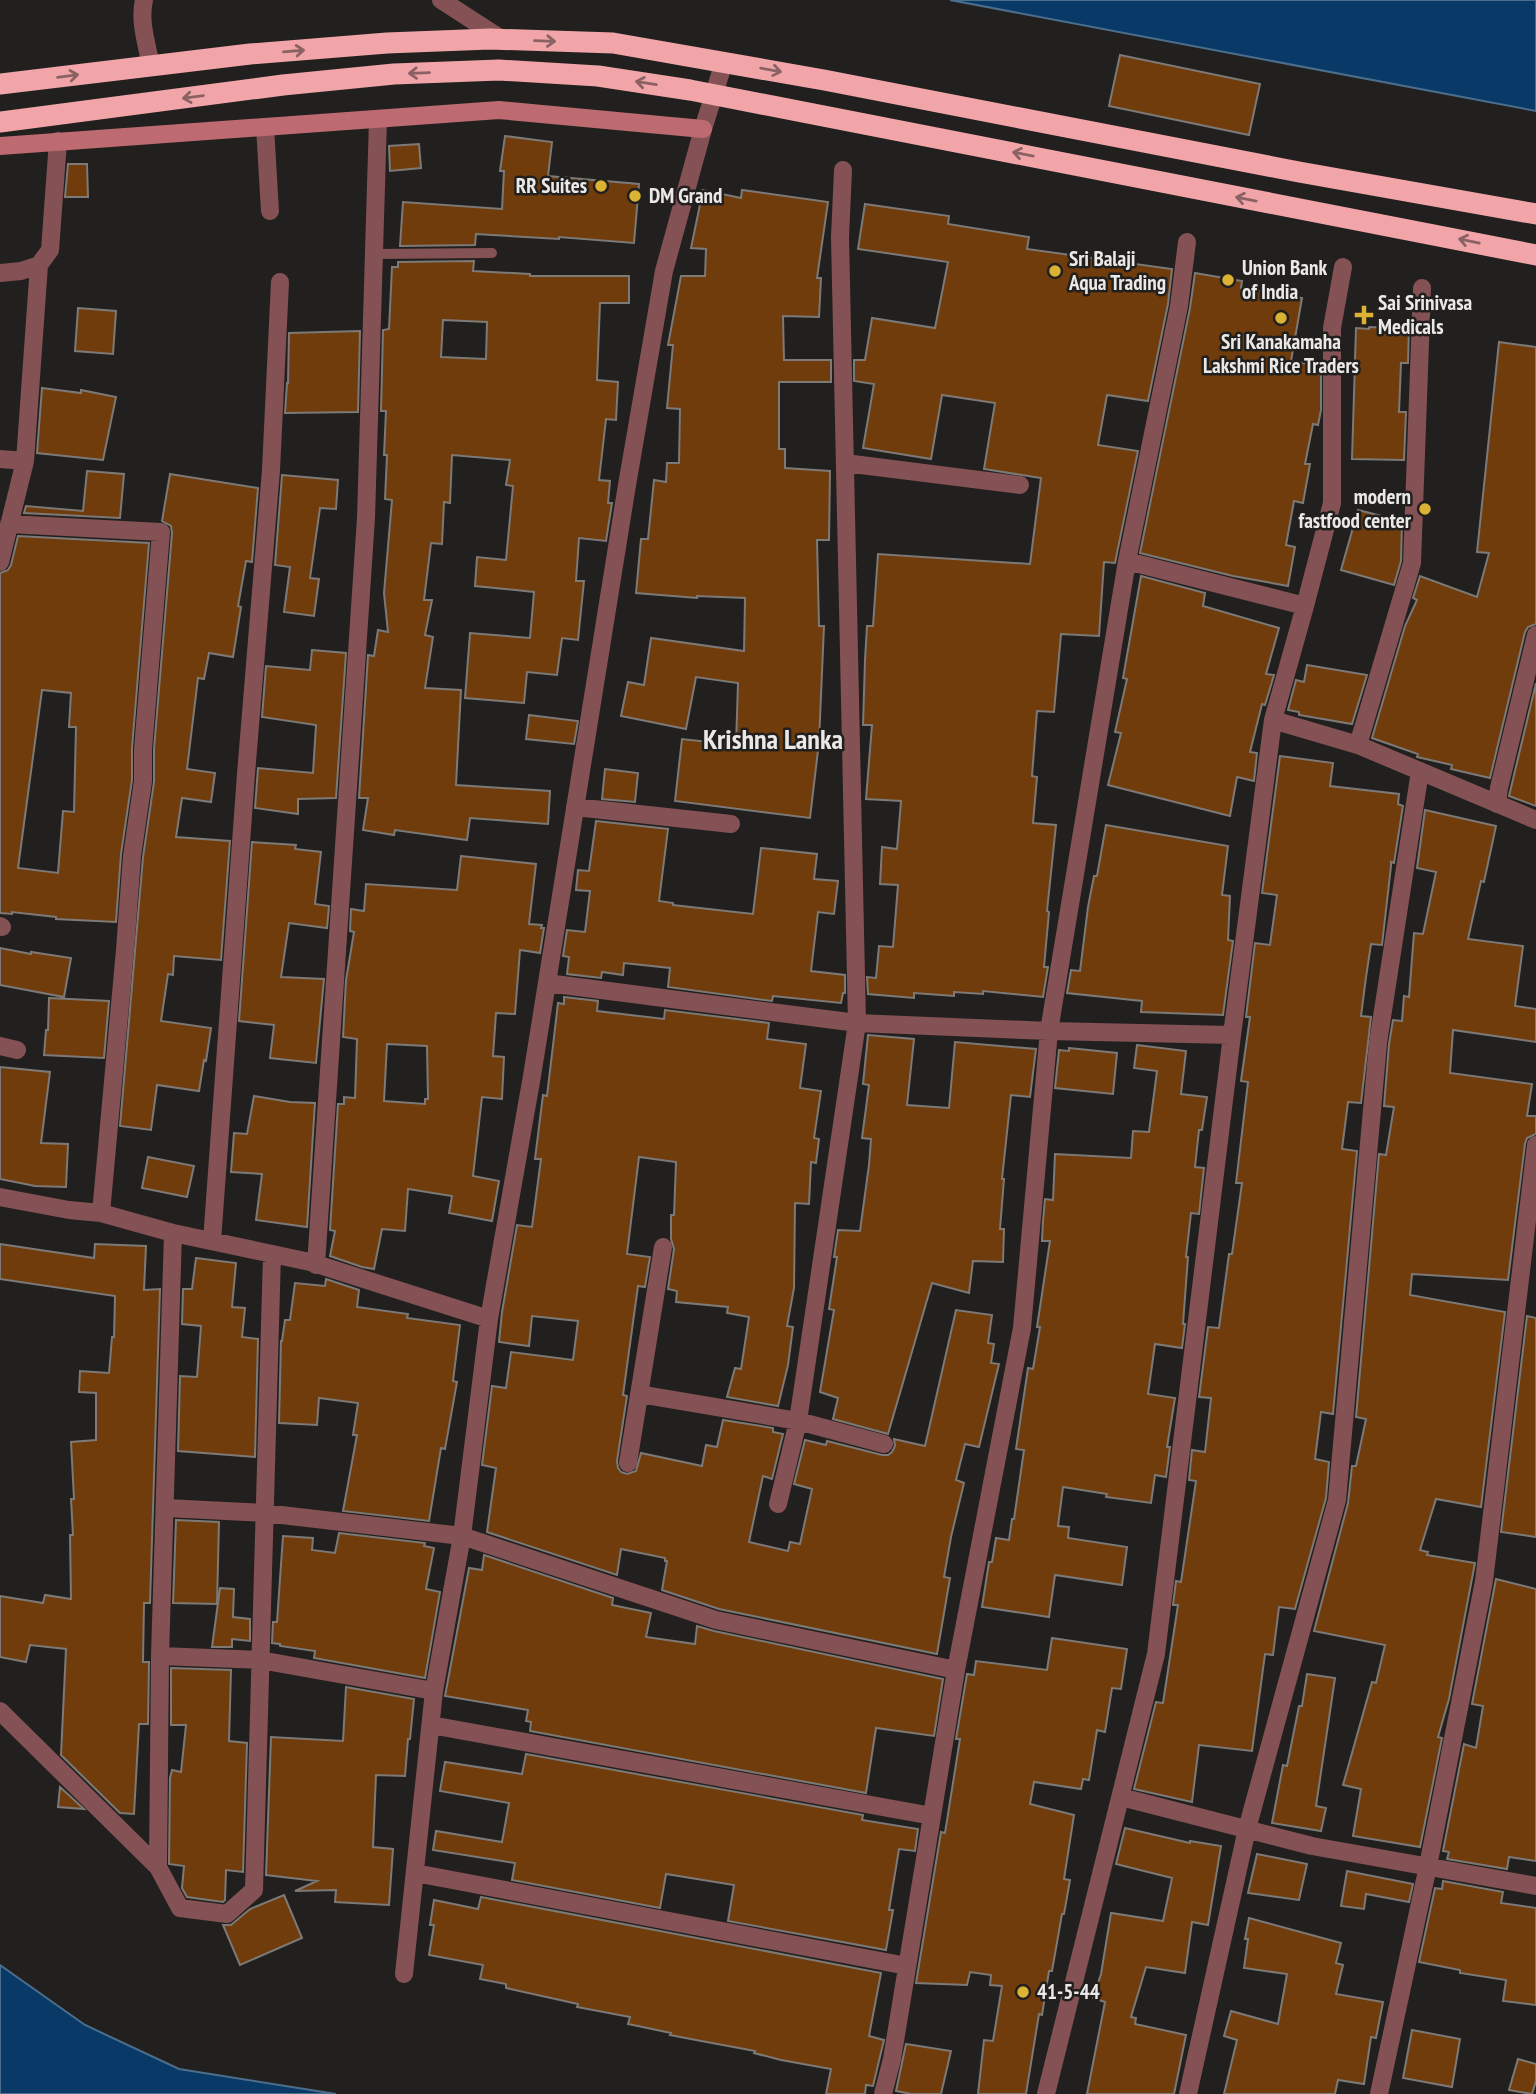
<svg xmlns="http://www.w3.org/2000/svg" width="1536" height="2094" font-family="'PT Sans Narrow',sans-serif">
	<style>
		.water { fill: #093966; stroke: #4c6e8d; stroke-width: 2 }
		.building { fill: #703c0b; stroke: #7c7977; stroke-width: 2; fill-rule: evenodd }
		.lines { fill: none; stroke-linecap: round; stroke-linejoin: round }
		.lane { stroke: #845154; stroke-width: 10 }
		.street { stroke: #845154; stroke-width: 18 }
		.secondary { stroke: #bd6b71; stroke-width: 18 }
		.highway { stroke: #f2a5a9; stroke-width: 21 }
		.oneway { stroke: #8a6264 }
		.poi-dot { fill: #dbb233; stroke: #21201e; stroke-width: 2.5 }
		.labels { text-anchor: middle; stroke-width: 5; stroke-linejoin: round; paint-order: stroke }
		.poi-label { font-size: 21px; font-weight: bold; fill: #eae9e8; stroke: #21201e; text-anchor: start }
		.district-label { font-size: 28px; font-weight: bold; fill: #eae9e8; stroke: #21201e }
	</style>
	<rect width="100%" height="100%" fill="#21201e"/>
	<path class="water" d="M950 0H1536V111Z
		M0 1965 85 2025 179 2069 336 2094H0Z"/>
	<path class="building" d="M1120 55 1260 84 1249 135 1109 106Z
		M505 136 552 142 548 176 639 184 634 243 559 237V239L476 234 475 245 400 246 403 202 502 209 504 171H500Z
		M419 144 421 168 390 171 389 146Z
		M68 164H87L88 197H65Z
		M703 190 741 198 742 190 828 202 817 278H821L819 317 783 316 784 360H831V382H779V449H785V468L830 471 829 540H817L819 626H824L819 742 810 818 675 801 682 739 736 745 738 683 696 677 686 729 621 716 628 682 644 685 651 638 744 651 745 598 697 596V598L636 593 641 539H648L654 480 666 482 667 463H679L680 409 667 408 673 345H668L681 276H705L706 249 691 248Z
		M865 204 949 216 948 224 1029 237 1027 249 1172 269 1168 304 1148 401 1107 395 1098 445 1138 451 1115 563 1104 562 1099 636 1061 634 1054 712 1037 711 1032 776 1037 777 1033 823 1056 825 1047 911 1049 912 1044 967H1048L1043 997 983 991V994L954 992V996L914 993V998L868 994 867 977 876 978 879 946 893 947 898 885 880 884 882 847 897 849 901 801 866 799 872 725H863L865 660 867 626H873L878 554 1030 564 1041 478 984 469 995 403 942 395 931 459 863 448 874 384 854 381V360H865L872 318 935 328 948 262 858 249Z
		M474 261 473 271 530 274V276H629V303H600L597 380 618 382 616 420 606 419 599 480 610 481 608 503H612L606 541 579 538 576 581H584L578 640 562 638 557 675 527 672 524 703 465 698 470 633 530 638 534 592 475 586 477 557 506 560 513 486 506 485 510 460 452 455 450 503 444 502 442 544 431 543 424 600H432L425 635 433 637 425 688 461 690 456 785 550 791 548 824 470 818 467 840 395 830 394 835 363 830 368 798H359L368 655 374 656 378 630 388 632 384 593 392 500 385 499 387 455H384L386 411H381L383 330 389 329 392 267H398V262ZM443 320 487 322 486 359 441 357Z
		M1195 273 1242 281 1241 288 1302 298 1291 361 1321 366V410L1318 425 1313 424 1305 464H1310L1303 503 1294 501 1286 545 1295 547 1288 586 1233 576 1140 553 1190 308Z
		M78 308 116 311 113 354 75 351Z
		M1396 326H1409L1408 363H1401L1399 412H1406L1404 460 1352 459 1356 328 1369 329V327L1396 328Z
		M360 331 358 412 285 413 287 383H288L289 333Z
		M1499 342 1536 347V624L1528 627 1525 632 1490 778 1451 769 1452 765 1417 757 1418 754 1372 738 1405 626 1417 600 1413 598 1420 576 1477 597 1489 553 1477 552Z
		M42 388 81 393V390L116 397 103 460 37 453Z
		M87 471 124 474 120 518 24 513 26 506 83 511Z
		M170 474 258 488 252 562 246 561 238 606 241 607 233 657 209 653 204 679 198 678 187 769 215 773 211 802 182 798 176 837 230 841 221 960 174 956 173 975 168 974 161 1021 211 1028 206 1061 204 1060 199 1091 157 1085 151 1130 120 1126 143 857 154 782V749L172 533 171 526 162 521Z
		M282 475 338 480 336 509 320 508 310 578 319 579 314 616 284 612 290 567 275 565Z
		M1358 510 1402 521 1401 561 1394 585 1341 570Z
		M18 536 149 543 132 748V780L121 854 116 922 56 919V917L12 912V914L0 913V573L8 570 11 565ZM42 690 71 693 69 727H76L74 812 63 811 58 873 18 868Z
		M1141 576 1205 593 1203 606 1279 628 1266 674 1274 675 1265 705 1262 704 1250 752 1257 753 1254 781 1237 777 1230 816 1108 785 1121 733 1115 732 1127 679 1123 678Z
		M312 650 346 653 336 798 298 799V814L255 808 258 768 313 773 316 725 262 717 266 666 310 670Z
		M1307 665 1367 675 1352 724 1299 715V712L1288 710 1296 680 1304 682Z
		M1536 683V806L1509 796Z
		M529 715 578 721 574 744 526 739Z
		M1280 756 1333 763 1330 786 1399 794 1398 804 1403 806 1394 863 1391 862V866L1382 945 1371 944 1366 977 1361 1016 1371 1017 1361 1103 1348 1102 1342 1149 1357 1151 1333 1414 1321 1412 1315 1459 1329 1462 1326 1498 1295 1609 1279 1607 1273 1655 1265 1654 1252 1751 1199 1745 1192 1802 1134 1789 1156 1702 1163 1703 1178 1605H1173L1176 1581 1181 1582 1196 1481 1189 1480 1192 1450 1205 1452 1211 1398 1199 1397 1208 1327 1219 1328 1229 1254H1232L1242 1183H1236L1248 1082 1241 1081 1250 1017H1246L1255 943 1270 945 1277 895 1262 893Z
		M605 769 638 773 635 802 602 799Z
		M1425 810 1496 826 1484 882 1481 881 1468 939 1523 946 1515 1006 1536 1009V1042L1453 1030 1450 1073 1532 1084 1527 1116H1536V1134L1527 1138 1525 1144 1508 1280 1412 1274 1410 1295 1505 1312 1481 1507 1436 1499 1420 1550 1428 1552 1427 1555 1475 1563 1449 1699 1438 1737 1442 1738 1420 1847 1353 1836 1361 1789 1343 1785 1372 1682 1376 1683 1385 1645 1314 1631 1348 1503 1352 1466H1356L1366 1419 1356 1417 1379 1154 1386 1155 1394 1107 1384 1106 1389 1044 1393 1020 1402 1021 1404 996 1409 997 1414 933 1423 934 1436 872 1417 868Z
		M596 821 668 829 659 901 673 903V905L753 914 761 848 817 854 814 879 838 881 834 914 818 912 811 971 845 975V993H843L841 1003 773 996 772 1001 668 987 670 968 624 963 623 975 602 972 601 978 567 974 569 957 563 956 567 930 585 932 590 891 576 890 578 870 589 871Z
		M1106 825 1228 846 1222 895 1230 896 1228 940 1233 941 1223 1015 1141 1012 1142 1001 1067 993 1071 970 1080 971 1088 907 1094 876H1097Z
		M252 842 296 845 295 849 321 852 315 904 329 906 327 928 289 923 281 977 324 979 316 1063 270 1058 274 1025 239 1021Z
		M461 856 536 864 529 924 542 925 541 928H544L540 953 520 950 515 1014 496 1013 493 1056 504 1057 502 1099 482 1097 473 1176 499 1181 492 1221 449 1213 452 1196 408 1189 405 1231 382 1229 374 1269 362 1267 330 1256 335 1231 330 1230 338 1104H344V1097L355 1098 357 1039 343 1037 346 980 354 932 350 931 351 909 364 911 366 884 457 890ZM387 1044 427 1046 428 1099H425V1104L384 1101Z
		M0 948 31 954V952L71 958 64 997 0 985Z
		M564 997 598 1001 597 1011 664 1019 665 1010 769 1023 767 1039 806 1044 800 1088 821 1091 814 1138 819 1139 816 1163 811 1162 809 1204 795 1203 794 1288 787 1326 793 1327 788 1365 778 1406 727 1397 735 1368 741 1369 749 1317 727 1313 728 1307 676 1302 677 1291 668 1289 674 1249 671 1239V1215H674L676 1162 639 1157 627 1254 650 1257 645 1287 638 1286 623 1395 627 1396 617 1461 618 1468 621 1472 627 1474 636 1471 641 1453 702 1466 706 1445 717 1447 723 1420 773 1428V1432L783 1434 772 1479 763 1476 749 1542 788 1551 790 1542 800 1544 812 1489 794 1484 805 1440 826 1445 827 1441 882 1455H888L892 1452 895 1446 894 1439 925 1446 956 1310 992 1315 988 1343 994 1344 991 1363 999 1364 979 1447 965 1444 956 1480 964 1483 951 1537 944 1577 950 1578 937 1654 719 1609 662 1590 667 1561H665V1558L621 1549 617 1575 487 1532 496 1468 482 1465 492 1386 506 1388 511 1352 573 1360 578 1321 532 1316 529 1346 499 1342 502 1312 517 1225 532 1227 541 1159H535L543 1095 547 1096 558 1003 564 1004Z
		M49 998 109 1001 104 1058 44 1055 46 1030H48Z
		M868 1035 914 1039 907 1105 949 1108 955 1042 1036 1049 1030 1097 1011 1095 1002 1179H1004L1000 1229H1004L1003 1262 973 1261 969 1293 932 1283 888 1434 833 1419 838 1398 820 1392 834 1310 829 1309 837 1257H834L838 1230 860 1231 869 1165 871 1139 862 1138 869 1085 863 1084Z
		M1137 1045 1186 1051 1181 1094 1207 1097 1202 1130H1199L1195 1167 1204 1168 1199 1214 1191 1213 1186 1257H1188L1183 1324H1185L1182 1348 1155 1344 1148 1394 1175 1398 1167 1447H1170L1166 1477 1155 1475 1151 1503 1106 1497 1107 1494 1063 1487 1058 1526 1069 1527 1068 1538 1127 1547 1122 1585 1055 1575 1049 1617 982 1607 989 1562H992L996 1538 1009 1540 1012 1519H1014L1024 1450 1016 1449 1028 1368 1033 1369 1040 1327H1037L1050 1241H1042L1043 1221 1045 1199 1053 1200 1055 1154 1131 1158 1133 1131 1149 1132 1157 1071 1134 1068Z
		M1069 1048 1117 1053 1113 1094 1055 1088 1059 1050 1069 1051Z
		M0 1067 50 1072 41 1143 68 1144 66 1187 35 1186 0 1179Z
		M254 1096 290 1102 315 1103 307 1227 256 1220 262 1174 231 1172 234 1133 247 1134Z
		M148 1157 194 1166 187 1197 142 1188Z
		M0 1244 94 1258 95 1244 146 1246 144 1290 160 1289 150 1603H144L143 1662H149L148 1724H139L134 1814 120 1813 61 1755 66 1649 30 1645 26 1662 0 1657V1596L43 1603 45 1595 71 1599 70 1535H73L71 1499H74L71 1442 96 1440V1393L79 1392 80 1371 109 1373 112 1337H114L115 1296 0 1279Z
		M196 1258 236 1263 232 1307 245 1308 242 1337 258 1339 255 1457 178 1451 180 1376 197 1377 201 1326 182 1324 183 1289H192Z
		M326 1279 359 1290 357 1307 408 1314 407 1318 460 1325 453 1381 457 1382 445 1449 441 1448 429 1521 343 1511 357 1435H353L358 1403 319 1398 317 1425 279 1423 281 1341H282L285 1320H290L295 1283 325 1286Z
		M1527 1316 1536 1318V1537L1501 1532Z
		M176 1520 219 1522 217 1604 173 1603Z
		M339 1533 425 1543 424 1546 434 1548 426 1589 440 1592 425 1678 314 1658 315 1651 280 1646V1644L272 1643 273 1622H277L283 1536 313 1538 312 1550 335 1553Z
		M484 1555 613 1598 612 1605 651 1613 646 1637 695 1644 697 1626 714 1631 943 1679 934 1736 876 1728 866 1793 530 1731 531 1722 526 1721 528 1710 445 1696 469 1568 482 1570Z
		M1496 1579 1536 1589V1861L1509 1857 1507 1869 1447 1859 1449 1852 1443 1851 1464 1744 1476 1748 1483 1706 1472 1704Z
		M220 1588 234 1589 233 1617 250 1619V1641L232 1639V1647H212Z
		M1052 1638 1127 1649 1121 1689 1112 1688 1105 1732 1097 1730 1089 1780 1083 1779 1081 1789 1034 1782 1030 1804 1074 1815 1064 1879 1070 1880 1064 1914H1062L1052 1971H1049L1042 2015 1039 2014 1026 2094H978L984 2040 993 2041 1002 1986 990 1985 991 1975 970 1972 967 1985 916 1983 941 1832 945 1833 960 1739H956L967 1674 974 1675 976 1661 1047 1670Z
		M171 1668 231 1670 229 1741 247 1743 243 1872 226 1870 225 1900 223 1902 187 1897 182 1888 184 1866 169 1864 170 1778 172 1770 181 1772 186 1725H171Z
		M1307 1674 1335 1678 1316 1806 1326 1808 1321 1831 1272 1823 1283 1765 1287 1766 1299 1706H1302Z
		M346 1687 414 1699 410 1739H408L405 1776 376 1775 373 1847 393 1849 389 1905 335 1902 336 1890 295 1891 317 1881 266 1875 271 1737 343 1741Z
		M526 1754 863 1815 862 1820 918 1829 915 1851 899 1849 889 1910H893L886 1950 728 1921 734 1885 666 1874 660 1908 512 1880 515 1863 433 1850 436 1831 502 1842 509 1803 440 1791 445 1762 522 1774Z
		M60 1787 84 1809 58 1807Z
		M1125 1828 1190 1843V1841L1221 1846 1208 1925 1192 1922 1185 1973 1146 1967 1131 2017 1136 2018 1135 2024 1186 2035 1174 2094H1087L1105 2002 1093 1998 1101 1974 1111 1913 1163 1921 1172 1878 1116 1864Z
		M1257 1854 1307 1864 1299 1900 1248 1893Z
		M1347 1871 1413 1884 1409 1902 1366 1894 1364 1909 1341 1906Z
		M1443 1881 1503 1892 1501 1903 1536 1908V2005L1503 2001 1506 1980 1460 1973V1970L1419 1962 1435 1888 1442 1889Z
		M284 1895 302 1938 240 1965 223 1925H231L250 1909Z
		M481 1897 881 1973 869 2036 884 2040 873 2086 866 2085 865 2094H826L831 2069 781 2060 754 2053 755 2051 696 2040 670 2035 671 2033 628 2024 630 2017 577 2007 578 2004 506 1988V1984L480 1979 483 1965 429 1955 434 1925H430L434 1900 478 1909Z
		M1249 1918 1341 1943 1336 1963 1343 1965 1336 1994 1383 2002 1376 2038 1371 2037 1364 2084 1338 2080 1335 2094H1224L1237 2040 1224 2036 1231 2011 1278 2024 1287 1974 1244 1968 1248 1939H1245Z
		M1412 2030 1460 2039 1452 2087 1403 2078Z
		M906 2044 951 2051 941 2094H911L896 2091Z
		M1518 2059 1536 2064V2081L1532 2094 1509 2090Z"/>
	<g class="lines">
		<path class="lane" d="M374 254 492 253"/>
		<path class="street" d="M144 0C139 21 147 45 151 66
			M441 0 503 40
			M265 127 270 211
			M843 170 840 237 857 1023 1049 1031 1232 1035 1273 720
			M1187 242 1179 306 1127 561 1305 606 1273 720 1358 745 1536 820
			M0 273 21 271 39 265 50 250 58 141
			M0 459 25 461
			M845 463 1020 485
			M9 524 161 532 143 749V781L132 856 125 950 101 1213
			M0 562 25 461 39 265
			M1305 606 1332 503V328L1343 267
			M1358 745 1412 563 1422 288
			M1497 804 1499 788 1536 635
			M575 807 731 824
			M0 926 2 927
			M547 983 857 1023 798 1421 778 1504
			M0 1046 17 1050
			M0 1197 69 1210 101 1213 173 1233 310 1262 489 1319
			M212 1241 246 774 271 470 280 282
			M316 1265 366 518 378 119
			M639 1394 798 1421 884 1444
			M628 1463 663 1247
			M166 1508 264 1513 462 1536 716 1620 956 1670
			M160 1656 260 1660 434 1691
			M0 1711 158 1867 180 1908 227 1914 254 1890 272 1254
			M431 1725 932 1816
			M1121 1797 1312 1846 1536 1886
			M158 1867 160 1656 173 1233
			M415 1873 907 1966
			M404 1974 434 1691 462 1536 489 1319 532 1076 627 485 664 271 703 129 724 62
			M883 2094 892 2059 956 1670 1022 1328 1049 1031 1127 561
			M1046 2094 1156 1654 1232 1035
			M1188 2094 1247 1829 1337 1500 1378 1043 1420 771
			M1379 2094 1428 1866 1484 1581 1536 1145"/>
		<path class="secondary" d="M0 146 499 110 703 129"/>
		<path class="highway" d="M0 84 250 54 387 43 490 39 613 43 824 80 1299 172 1536 214
			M0 122 283 85 394 74 499 70 598 76 690 90 1536 255"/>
	</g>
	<defs><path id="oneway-shaft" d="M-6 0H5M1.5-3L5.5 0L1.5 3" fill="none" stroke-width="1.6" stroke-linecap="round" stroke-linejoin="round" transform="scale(1.75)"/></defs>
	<g class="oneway">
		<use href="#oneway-shaft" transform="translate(545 41) rotate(2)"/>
		<use href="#oneway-shaft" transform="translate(294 51) rotate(-5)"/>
		<use href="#oneway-shaft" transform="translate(771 70) rotate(10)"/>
		<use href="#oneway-shaft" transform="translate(419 73) rotate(178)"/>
		<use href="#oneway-shaft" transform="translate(68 76) rotate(-7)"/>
		<use href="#oneway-shaft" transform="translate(646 83) rotate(-171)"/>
		<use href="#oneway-shaft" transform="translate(193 97) rotate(172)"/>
		<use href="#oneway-shaft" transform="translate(1023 154) rotate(-169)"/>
		<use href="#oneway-shaft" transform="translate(1246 199) rotate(-169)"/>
		<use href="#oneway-shaft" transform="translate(1469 241) rotate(-168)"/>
	</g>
	<g class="poi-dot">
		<circle cx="601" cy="186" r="7"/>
		<circle cx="635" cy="196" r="7"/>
		<circle cx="1055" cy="271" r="7"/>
		<circle cx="1228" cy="280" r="7"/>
		<path d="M1360.5 304.5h7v7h7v7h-7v7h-7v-7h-7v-7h7z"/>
		<circle cx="1281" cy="318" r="7"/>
		<circle cx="1425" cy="509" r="7"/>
		<circle cx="1023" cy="1992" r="7"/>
	</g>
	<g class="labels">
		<g class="poi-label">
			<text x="587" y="193" text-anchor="end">RR Suites</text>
			<text x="649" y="203">DM Grand</text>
			<text x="1069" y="266">Sri Balaji<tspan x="1069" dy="24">Aqua Trading</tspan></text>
			<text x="1242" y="275">Union Bank<tspan x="1242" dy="24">of India</tspan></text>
			<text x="1378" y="310">Sai Srinivasa<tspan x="1378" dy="24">Medicals</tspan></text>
			<text x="1281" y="349" text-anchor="middle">Sri Kanakamaha<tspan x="1281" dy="24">Lakshmi Rice Traders</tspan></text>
			<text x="1411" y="504" text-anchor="end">modern<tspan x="1411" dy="24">fastfood center</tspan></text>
			<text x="1037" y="1999">41-5-44</text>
		</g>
		<g class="district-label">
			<text x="773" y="749">Krishna Lanka</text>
		</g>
	</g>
</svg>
